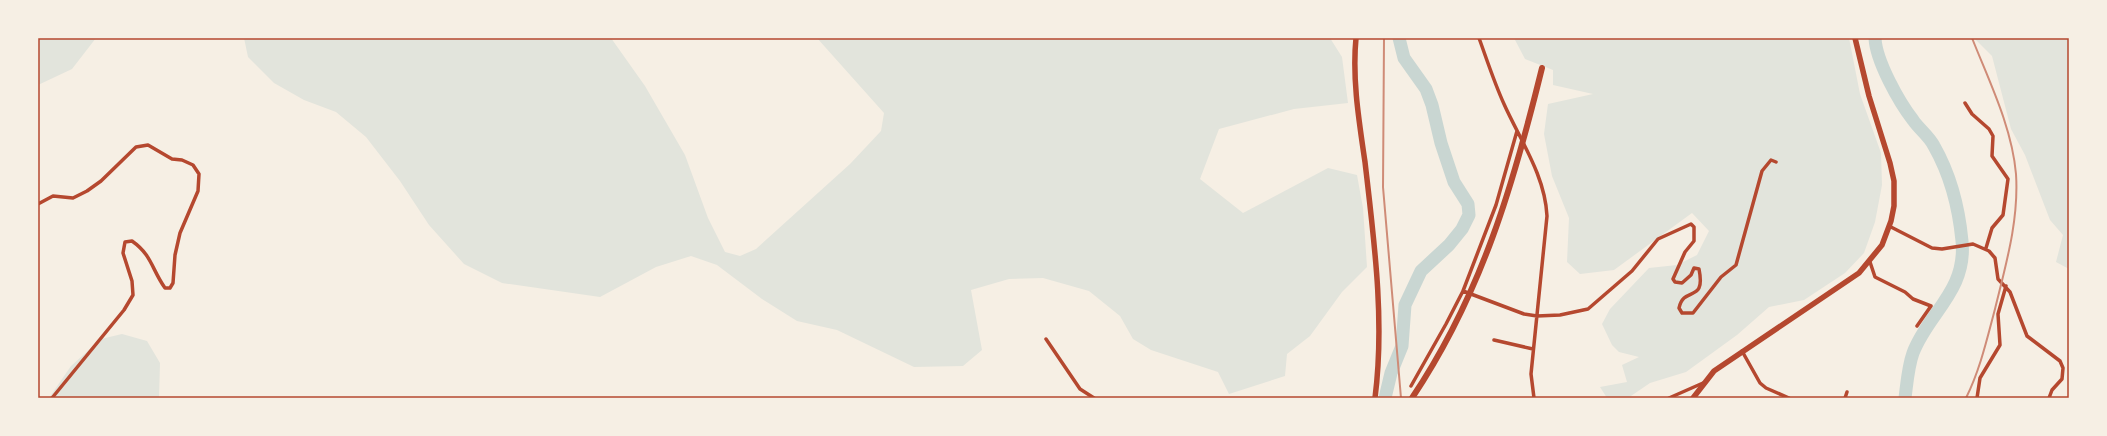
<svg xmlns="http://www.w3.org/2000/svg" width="2107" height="436" font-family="'Zilla Slab',serif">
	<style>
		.green { fill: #e2e4dc }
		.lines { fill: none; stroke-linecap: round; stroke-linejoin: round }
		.river { stroke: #c9d6d2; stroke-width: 13 }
		.minor { stroke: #b5482f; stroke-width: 3.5 }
		.primary { stroke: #b5482f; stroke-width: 5.5 }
		.trunk { stroke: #b5482f; stroke-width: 5.5 }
		.motorway { stroke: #b5482f; stroke-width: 6 }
		.rail { stroke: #cf8b77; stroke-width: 2 }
		.neatline { fill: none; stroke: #b5482f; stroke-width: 1.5 }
	</style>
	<rect width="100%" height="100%" fill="#f6efe4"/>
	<path class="green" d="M38 38H96L72 69 38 85Z
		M244 38H611L645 86 685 155 708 218 725 252 740 256 756 249 850 164 881 131 884 113 817 38H1330L1342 57 1348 103 1294 109 1219 129 1200 179 1243 213 1328 168 1357 175 1363 208 1367 267 1342 292 1310 336 1287 354 1285 376 1229 394 1218 372 1151 350 1133 339 1120 316 1089 291 1043 278 1009 279 971 290 982 350 963 366 914 367 837 330 797 321 762 299 717 265 691 256 656 267 600 297 502 283 464 264 429 225 400 181 366 137 336 112 304 100 274 83 248 57Z
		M1514 38H1849L1860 94 1881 153 1882 185 1875 222 1864 253 1845 273 1804 300 1769 307 1737 335 1686 372 1650 383 1628 398H1607L1600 387 1627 382 1622 365 1639 357 1619 352 1612 345 1602 324 1610 309 1649 268 1677 265 1697 255 1709 231 1692 213 1614 270 1580 274 1567 262 1569 218 1552 176 1544 134 1548 104 1593 94 1553 85V70L1525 59Z
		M1974 38H2069V269L2056 262 2063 235 2050 220 2025 155 2011 129 1992 56Z
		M122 334 147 341 160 363 159 398H49L71 366 101 339Z"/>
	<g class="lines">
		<path class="river" d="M1875 38C1876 61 1899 102 1913 120 1919 129 1929 136 1934 146 1950 174 1959 209 1962 241 1967 291 1928 313 1913 353 1908 367 1907 383 1905 398
			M1385 398 1391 373 1402 346 1405 305 1421 271 1449 245 1462 229 1469 215 1468 204 1454 182 1441 143 1432 105 1426 89 1404 58 1399 38"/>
		<path class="minor" d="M1479 38C1487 60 1494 82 1504 104 1520 140 1545 175 1547 216L1531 374 1534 398
			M1965 103 1972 114 1989 129 1993 136 1992 156 2008 179 2003 215 1992 228 1986 248
			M1517 131 1496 205 1463 291 1524 314 1537 316 1560 315 1588 309 1632 271 1658 239 1691 224 1694 227V241L1685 252 1673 279 1675 282 1682 283 1691 275 1694 268 1699 269C1706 304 1684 285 1679 308L1682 313H1693L1721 277 1736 265 1762 171 1771 160 1776 162
			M38 204 53 196 73 198 87 191 101 181 136 147 148 145 172 159 182 160 193 165 199 174 198 191 180 233 175 255 173 283 170 288H165C152 270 152 255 132 241L125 242 123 253 132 281 133 295 124 310 52 398
			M1889 226 1932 248 1942 249 1973 244 1989 251 1995 258 1998 279 2010 292 2027 336 2060 361 2063 368 2062 379 2052 390 2049 398
			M1870 262 1875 277 1905 292 1913 299 1931 306 1917 326
			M1046 339 1080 389 1094 398
			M1494 340 1533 349
			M1742 351 1760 383 1766 388 1789 398
			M1411 386 1446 324 1463 291
			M1669 398 1703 383
			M1845 398 1847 392
			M1977 398 1980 378 2000 345 1998 314 2006 286"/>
		<path class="primary" d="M1693 398 1714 371 1859 273 1882 245 1891 221 1894 206V181L1890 163 1869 96 1855 38"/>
		<path class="trunk" d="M1356 38C1352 79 1359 121 1365 162 1374 240 1385 320 1375 398"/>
		<path class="motorway" d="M1412 398C1481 295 1513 186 1542 68"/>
		<path class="rail" d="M1384 38 1383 187 1401 398
			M1966 398C1980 370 1987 339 1995 309 2006 264 2019 220 2016 174 2012 127 1989 81 1972 38"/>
	</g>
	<rect width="2107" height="436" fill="none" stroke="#f6efe4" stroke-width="78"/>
	<rect x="39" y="39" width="2029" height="358" class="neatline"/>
</svg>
